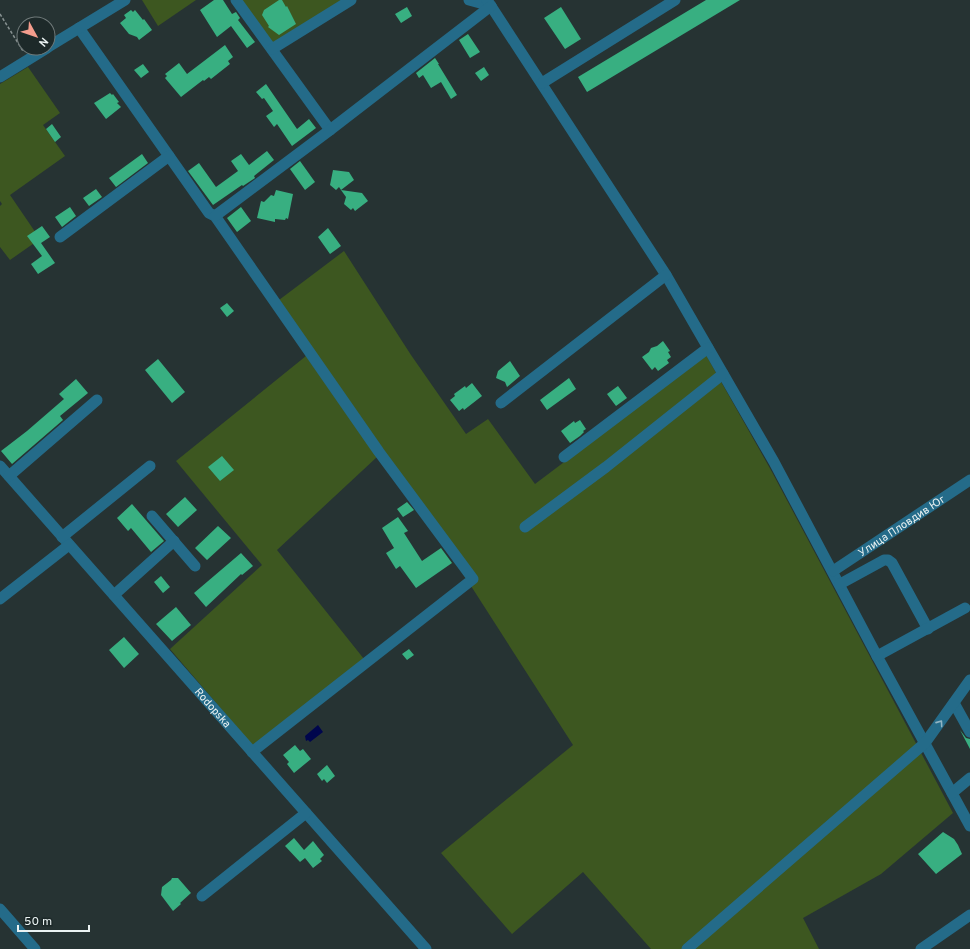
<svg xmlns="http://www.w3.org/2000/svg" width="970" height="949" font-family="Overpass,sans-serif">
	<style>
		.green { fill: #3d5720 }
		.water { fill: #00064d }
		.building { fill: #38af81 }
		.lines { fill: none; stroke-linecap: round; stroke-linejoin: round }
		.path { stroke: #879191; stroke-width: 1.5; stroke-dasharray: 3 2; stroke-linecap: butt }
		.minor { stroke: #246b89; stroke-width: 11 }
		.oneway { stroke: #91b5c3 }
		.labels { text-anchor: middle; stroke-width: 4; stroke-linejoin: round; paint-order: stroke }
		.street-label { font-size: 11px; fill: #eaf2f2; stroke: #1d2929 }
	</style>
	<rect width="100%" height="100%" fill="#263333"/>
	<path class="green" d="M142 0H196L158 26Z
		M241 0H343L273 43Z
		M28 67 60 113 43 125 65 156 10 195 40 239 10 260 0 247V206L2 204 0 201V84Z
		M344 251 411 355 466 434 488 419 535 484 706 355 772 472 953 813 881 874 803 918 819 949H651L583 872 512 934 441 853 573 745 385 452 279 300Z
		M306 356 377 457 277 550 364 659 253 746 170 649 262 565 176 461Z"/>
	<path class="water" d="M318 725 323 732 310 742 308 740 306 741 305 736Z"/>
	<path class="building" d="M214 0H223L232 14 236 12 240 18 238 20 255 42 247 48 231 26 217 37 200 10Z
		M279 0H282L286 7 287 6 296 24 279 35 268 27 269 26 262 15 264 10Z
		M706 0H740L587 92 578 77Z
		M407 7 412 16 401 23 395 14Z
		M561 7 581 39 565 49 544 18Z
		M131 10 133 12 135 10 143 20 144 19 152 30 139 40 137 37 129 34 120 23 126 18 124 15Z
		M468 34 480 52 470 58 459 40Z
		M225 45 233 57 228 61 230 64 211 79 209 77 204 81 203 80 181 97 165 78 167 76 165 74 179 63 187 74Z
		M435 58 439 64H438L457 95 451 99 441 82 431 88 423 75 419 78 416 73Z
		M143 64 149 72 141 78 134 70Z
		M484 67 489 75 481 81 475 73Z
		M266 84 297 129 309 119 316 128 292 146 277 124 274 127 266 116 273 111 264 98 262 99 256 92Z
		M110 93 112 95 113 94 119 102 117 103 121 107 106 119 94 103Z
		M52 124 61 137 55 142 46 129Z
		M267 151 274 160 254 176 255 178 243 186 242 185 213 205 188 171 199 163 216 187 238 171 231 161 241 154 249 165Z
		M142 154 148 163 116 187 109 178Z
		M300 161 315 182 305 190 290 169Z
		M333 170 349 172 354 180 341 190 339 187 336 190 330 185Z
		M96 189 102 197 89 206 83 198Z
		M276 190 293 194 288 219 286 218 285 220 275 219V222L257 218 261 201 264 202 271 195 274 196Z
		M341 190 362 193 368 201 355 211 353 208 351 210 344 204 346 197Z
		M70 207 76 216 62 227 55 217Z
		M241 207 251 221 237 232 227 218Z
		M42 226 50 237 41 243 55 263 38 274 31 264 42 256 27 236Z
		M328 228 341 246 330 254 318 237Z
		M227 303 234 311 227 317 220 308Z
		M663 341 670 351 668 352 671 357 667 360 669 363 658 371 655 367 652 370 642 357 649 352 651 348 657 346Z
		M158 359 185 392 172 403 145 370Z
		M510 361 520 376 507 387 505 382 496 378 498 371Z
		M569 378 576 389 547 410 540 400Z
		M76 379 88 393 60 416 63 420 12 464 1 451 27 431 64 399 59 394Z
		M472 383 482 396 464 410 463 408 459 411 450 400 455 396 454 394 465 386 466 388Z
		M618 386 627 398 616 406 607 394Z
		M580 420 586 429 583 431 584 432 580 436 570 443 561 431 574 421 575 423Z
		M222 456 234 470 220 481 208 467Z
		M185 497 197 510 178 527 166 514Z
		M407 502 414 510 403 517 397 509Z
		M132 504 164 541 151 552 131 528 128 531 117 518Z
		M398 517 408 531 404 533 422 561 441 548 452 563 416 588 400 566 396 569 386 553 394 548 382 528Z
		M218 526 231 538 207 560 195 548Z
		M241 553 253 566 242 575 241 574 206 607 194 593Z
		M161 576 170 587 163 593 154 582Z
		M176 607 191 625 172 641 156 624Z
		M124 637 139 654 124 668 109 650Z
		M409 649 414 655 407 660 402 654Z
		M960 730 966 738 970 739V749Z
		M295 745 300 751 303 749 311 759 294 773 287 764 289 762 283 755Z
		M327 765 335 776 327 783 324 779 322 781 317 774Z
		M943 832 954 839 958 845 962 854 936 874 918 854Z
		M294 838 304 850 313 841 324 855 320 859 322 861 313 868 305 858 300 862 285 846Z
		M172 878H178L191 893 180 903 181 904 173 911 161 895 162 887 171 880Z"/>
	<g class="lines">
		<path class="path" d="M0 14 23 51"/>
		<g class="minor">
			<path d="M236 0 330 130"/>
			<path d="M469 0 491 6"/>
			<path d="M487 0 666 275 774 462 877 656 970 826"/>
			<path d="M79 28 209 213 215 216 379 452 473 579 252 752"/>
			<path d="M48 47 125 0"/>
			<path d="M272 49 351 0"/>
			<path d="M0 77 47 48"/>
			<path d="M542 83 675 0"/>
			<path d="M215 216 330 130 491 6"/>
			<path d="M60 237 169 156"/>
			<path d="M501 403 666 275"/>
			<path d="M564 457 708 348"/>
			<path id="s1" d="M0 466 426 949"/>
			<path d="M9 476 97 400"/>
			<path d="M152 516 195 566"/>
			<path d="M525 527 606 467 723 374"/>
			<path d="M62 537 150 466"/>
			<path id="s2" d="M833 571 970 480"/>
			<path d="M840 584 884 560H888L892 563 928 629"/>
			<path d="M114 595 174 541"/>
			<path d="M0 599 69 545"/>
			<path d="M877 656 965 608"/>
			<path d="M954 703 970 732"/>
			<path d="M952 793 970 778"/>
			<path d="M202 896 306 813"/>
			<path d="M0 909 35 949"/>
			<path d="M687 949 925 743 970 680"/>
			<path d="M921 949 970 915"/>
		</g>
	</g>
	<defs><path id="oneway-chevron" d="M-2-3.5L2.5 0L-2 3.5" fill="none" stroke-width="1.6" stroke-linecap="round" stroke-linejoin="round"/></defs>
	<use class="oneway" href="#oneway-chevron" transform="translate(940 723) rotate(-55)"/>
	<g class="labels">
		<g class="street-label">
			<text dy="4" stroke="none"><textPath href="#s2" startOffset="82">Улица Пловдив Юг</textPath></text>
			<text dy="4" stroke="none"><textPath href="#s1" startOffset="322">Rodopska</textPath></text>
		</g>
	</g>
	<g transform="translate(36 36) rotate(130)"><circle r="19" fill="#1d2929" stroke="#6f7979"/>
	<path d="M0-3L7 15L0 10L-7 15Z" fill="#f49d8d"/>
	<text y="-6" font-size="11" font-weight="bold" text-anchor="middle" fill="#eaf2f2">N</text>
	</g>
	<path d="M18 925v6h71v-6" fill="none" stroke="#eaf2f2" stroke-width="2"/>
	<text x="24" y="925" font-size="12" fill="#eaf2f2" stroke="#1d2929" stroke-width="3" paint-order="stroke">50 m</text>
</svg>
